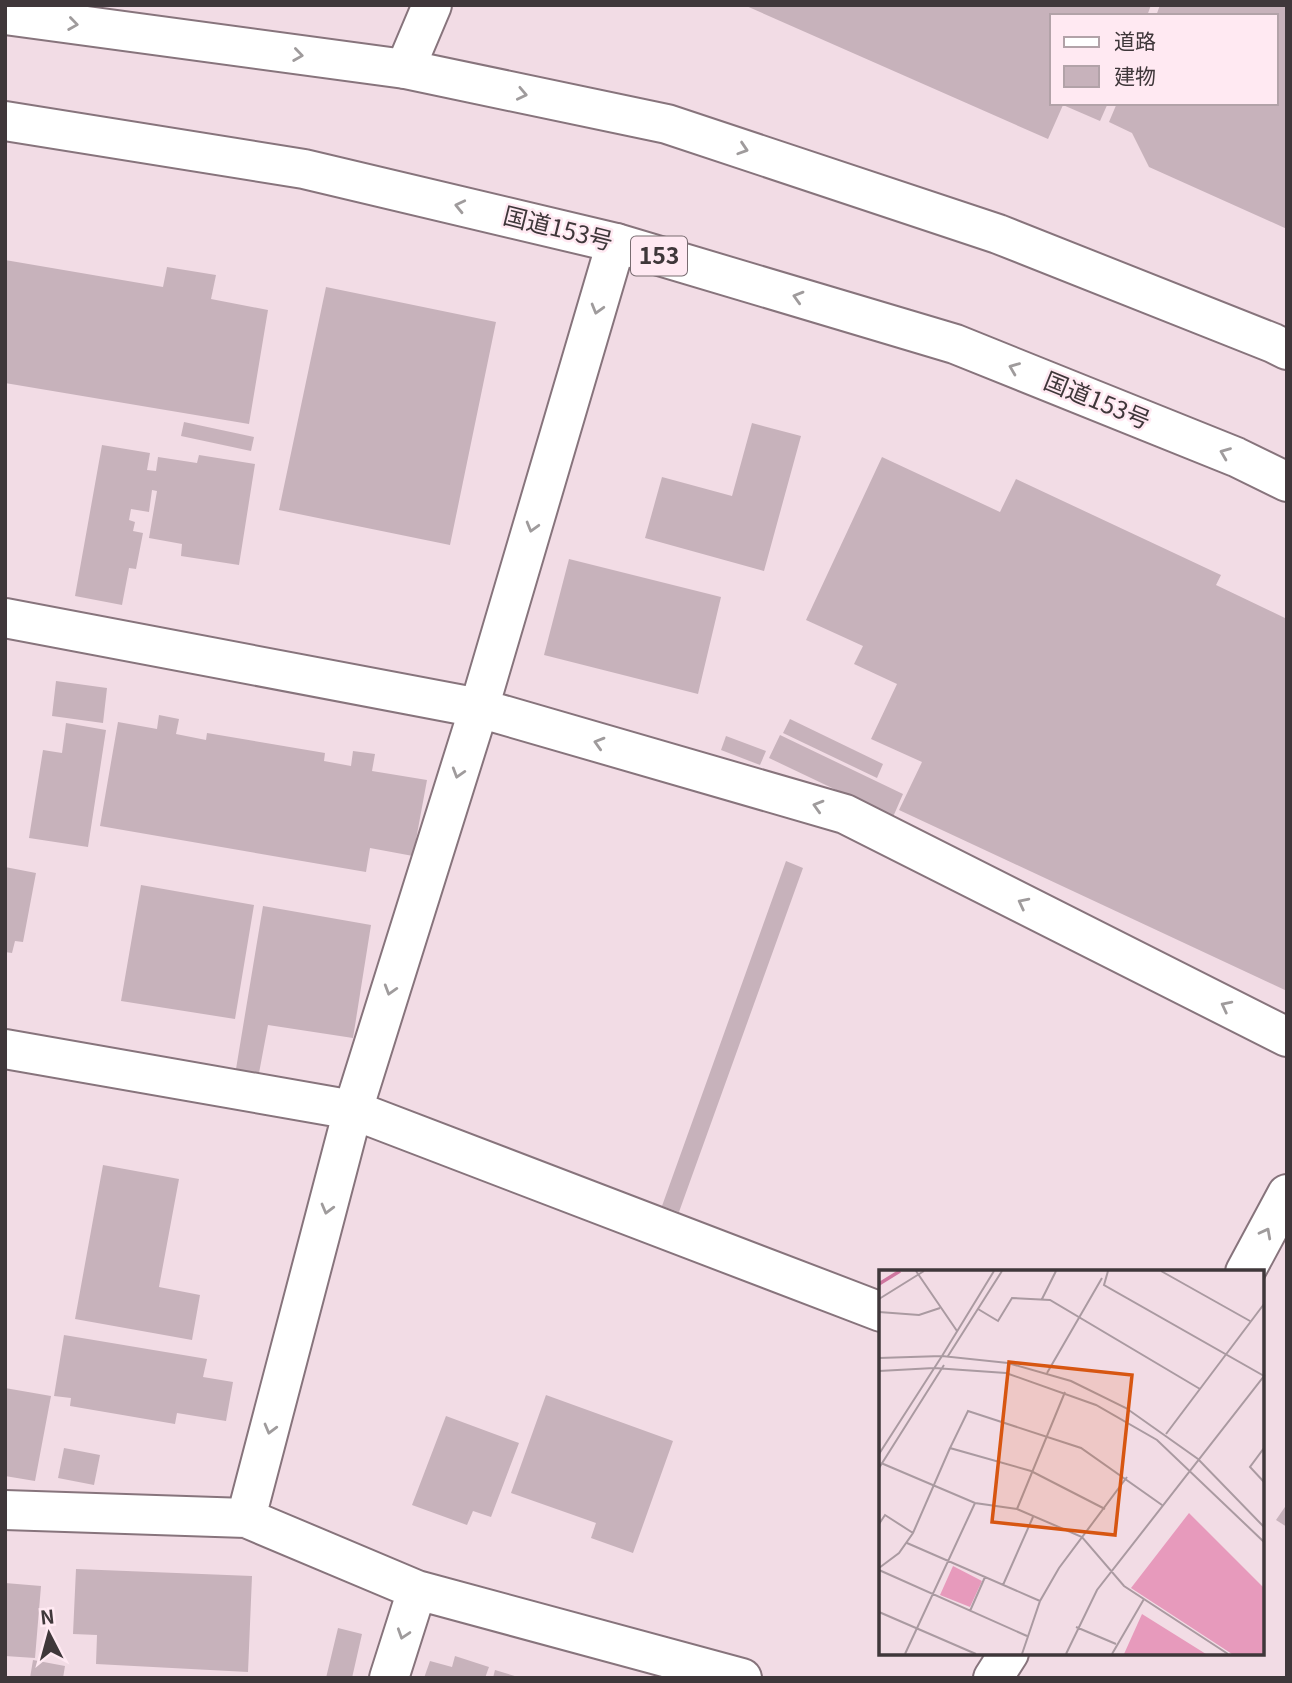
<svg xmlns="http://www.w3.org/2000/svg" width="1292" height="1683" font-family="Georgia,'Noto Sans JP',serif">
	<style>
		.building { fill: #c7b2bb }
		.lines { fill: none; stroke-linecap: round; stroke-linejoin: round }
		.minor-casing { stroke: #87747c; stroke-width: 42 }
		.highway-casing { stroke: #87747c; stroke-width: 42 }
		.minor { stroke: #fff; stroke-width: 38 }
		.highway { stroke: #fff; stroke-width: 38 }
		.oneway { stroke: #9f9b9c }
		.labels { text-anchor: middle; stroke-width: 5; stroke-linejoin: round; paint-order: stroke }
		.shield { fill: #ffe9f2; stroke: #796c71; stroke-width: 2 }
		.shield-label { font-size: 23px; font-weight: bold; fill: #3f373a }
		.street-label { font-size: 24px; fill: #3f373a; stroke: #ffe9f2 }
		.inset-river { fill: none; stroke: #cf77a0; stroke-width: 3.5 }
		.inset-road { fill: none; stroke: #aa9aa1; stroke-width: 2 }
		.view { fill: #d75611; fill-opacity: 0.15; stroke: #d75611; stroke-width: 3.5 }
		.inset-edge { fill: none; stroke: #3f373a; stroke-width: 3.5 }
	</style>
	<rect width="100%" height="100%" fill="#f2dce5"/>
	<path class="building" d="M744 5H1151L1147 16H1052V103H1108L1100 121 1063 105 1048 139Z
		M1160 5H1287V229L1149 167 1132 133 1109 122 1117 103H1276V16H1156Z
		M5 260 163 287 167 267 216 275 211 299 268 310 249 424 5 383Z
		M326 287 496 322 450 545 279 510Z
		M184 422 254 437 251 451 181 436Z
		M752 423 801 436 764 571 645 538 662 477 732 496Z
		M102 445 150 453 147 470 156 471 158 457 197 463 199 455 255 464 239 565 181 556 182 544 149 538 157 491 152 490 149 512 131 509 129 520 135 522 133 531 143 533 136 569 129 568 122 605 75 596Z
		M882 457 1000 512 1016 479 1221 575 1216 585 1287 619V991L899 810 922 762 871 739 897 684 854 664 863 646 806 620Z
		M569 559 721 597 698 694 544 655Z
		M56 681 107 688 103 723 52 716Z
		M159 715 179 719 176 734 206 740 207 733 325 753 324 761 351 766 353 751 375 754 372 771 427 780 413 856 370 848 366 872 100 826 118 722 157 729Z
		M790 719 883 764 877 778 783 733Z
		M66 723 106 730 88 847 29 838 43 750 62 753Z
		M780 735 903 794 893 817 769 758Z
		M726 736 766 751 760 765 721 750Z
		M786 861 803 868 679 1212 662 1206Z
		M5 867 36 873 23 942 15 941 12 953 5 952Z
		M141 885 254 905 235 1019 121 1001Z
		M263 906 371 925 353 1038 268 1025 259 1073 236 1069Z
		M103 1165 179 1179 159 1287 200 1295 192 1340 75 1319Z
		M64 1335 207 1359 203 1377 233 1382 226 1421 177 1413 175 1424 70 1406 71 1398 54 1396Z
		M5 1388 51 1396 35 1481 5 1476Z
		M546 1395 673 1441 633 1553 591 1538 596 1523 511 1493Z
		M446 1416 519 1443 491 1517 473 1511 467 1525 412 1505Z
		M64 1448 100 1455 94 1485 58 1478Z
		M1287 1504V1527L1276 1520Z
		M76 1569 252 1576 248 1672 96 1664 97 1635 73 1634Z
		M5 1583 41 1586 35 1658 5 1656Z
		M338 1628 362 1634 352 1678H326Z
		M455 1656 489 1667 485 1678H424L430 1661 452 1667Z
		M33 1660 65 1666 63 1678H30Z
		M495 1670 518 1677V1678H493Z"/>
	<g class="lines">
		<g class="minor-casing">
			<path id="minor" d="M405 69 432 5
				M5 618 479 708 845 814 1287 1037
				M5 1049 353 1110 881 1312
				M1245 1272 1287 1194
				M5 1510 246 1518 417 1590 742 1678
				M246 1518 353 1110 479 708 616 243
				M389 1678 417 1590
				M993 1678 1009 1653"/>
		</g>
		<g class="highway-casing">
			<path id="highway" d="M5 15 405 69 667 124 998 234 1273 343 1287 350
				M5 121 304 169 616 243 955 344 1236 457 1287 482"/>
		</g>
		<use href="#minor" class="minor"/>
		<use href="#highway" class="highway"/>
	</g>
	<defs><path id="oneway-chevron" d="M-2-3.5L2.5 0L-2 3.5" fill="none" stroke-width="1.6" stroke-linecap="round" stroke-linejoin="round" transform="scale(1.75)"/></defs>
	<g class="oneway">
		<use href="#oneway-chevron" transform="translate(73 24) rotate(8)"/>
		<use href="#oneway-chevron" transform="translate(298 55) rotate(8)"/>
		<use href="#oneway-chevron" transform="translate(522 94) rotate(12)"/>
		<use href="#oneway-chevron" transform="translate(743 149) rotate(18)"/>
		<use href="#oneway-chevron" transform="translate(460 206) rotate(-167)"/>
		<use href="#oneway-chevron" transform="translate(798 297) rotate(-164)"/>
		<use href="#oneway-chevron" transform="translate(597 309) rotate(106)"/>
		<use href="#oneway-chevron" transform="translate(1014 368) rotate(-158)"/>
		<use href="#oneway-chevron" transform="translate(1225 453) rotate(-158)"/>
		<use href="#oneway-chevron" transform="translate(532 527) rotate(106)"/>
		<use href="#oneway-chevron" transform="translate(599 743) rotate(-164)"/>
		<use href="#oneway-chevron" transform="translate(458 773) rotate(107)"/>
		<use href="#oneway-chevron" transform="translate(818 806) rotate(-164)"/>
		<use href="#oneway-chevron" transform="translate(1023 903) rotate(-153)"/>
		<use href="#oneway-chevron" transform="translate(390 990) rotate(107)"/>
		<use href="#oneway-chevron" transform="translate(1226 1006) rotate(-153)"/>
		<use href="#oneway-chevron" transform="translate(327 1209) rotate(105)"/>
		<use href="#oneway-chevron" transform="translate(1266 1233) rotate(-62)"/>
		<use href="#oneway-chevron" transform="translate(270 1429) rotate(105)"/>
		<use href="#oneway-chevron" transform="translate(403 1634) rotate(108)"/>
	</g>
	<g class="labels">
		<rect class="shield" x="631" y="236.5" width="56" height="39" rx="5"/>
		<g class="shield-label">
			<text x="659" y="264">153</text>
		</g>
		<g class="street-label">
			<text transform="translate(558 229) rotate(14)" y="8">国道153号</text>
			<text transform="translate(1097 401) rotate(22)" y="8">国道153号</text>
		</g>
	</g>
	<g transform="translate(879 1270)">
		<rect width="385" height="385" fill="#f2dce5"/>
		<path d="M310 243 385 318V384H353L252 318ZM74 296 103 311 91 337 61 325ZM263 344 327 384H245Z" fill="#e79abc"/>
		<path class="inset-river" d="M0 14 21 1"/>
		<path class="inset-road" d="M37 1 78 61M282 1 371 51M0 29 45 1M163 29 177 1M99 39 119 51 133 28 171 30 321 119M0 42 40 45 61 38M63 86 115 1M69 86 123 1M0 88 63 86M55 98 127 103 217 135 278 170 385 272M0 101 55 98M168 103 223 8M287 164 385 34M385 178 371 197 385 212M0 184 63 86 129 93 192 111 247 138 319 189 385 257M2 193 96 233 138 239 203 267 245 316 349 384M0 198 65 95M138 239 186 122M226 239 152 201 71 178 89 141 202 178 283 235M0 254 6 245 34 263M28 273 161 331M0 298 20 283 34 263 71 178M0 300 148 366M124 315 154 247M91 341 106 307M0 342 97 384M197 357 237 374M26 384 96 233M143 384 161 331 180 298 248 207M187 384 218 320 385 106 225 15 229 1M233 384 265 329"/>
		<path class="view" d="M130 92 253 105 236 265 113 252Z"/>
		<rect width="385" height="385" class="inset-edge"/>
	</g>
	<rect width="1292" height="1683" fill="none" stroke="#3f373a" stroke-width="14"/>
	<rect x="1050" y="14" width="228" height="91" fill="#ffe9f2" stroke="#b2a2a8" stroke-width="2"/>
	<rect x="1064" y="37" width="35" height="10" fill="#ffffff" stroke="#b2a2a8" stroke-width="2"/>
	<text x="1114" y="49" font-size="21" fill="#3f373a">道路</text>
	<rect x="1064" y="66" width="35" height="21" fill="#c7b2bb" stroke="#b2a2a8" stroke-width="2"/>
	<text x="1114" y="84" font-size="21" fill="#3f373a">建物</text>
	<g transform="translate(49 1634) rotate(354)" stroke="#ffe9f2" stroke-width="5" paint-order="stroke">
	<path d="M0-5L12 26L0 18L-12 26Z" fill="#3f373a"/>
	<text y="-10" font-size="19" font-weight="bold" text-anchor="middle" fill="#3f373a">N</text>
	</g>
</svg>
